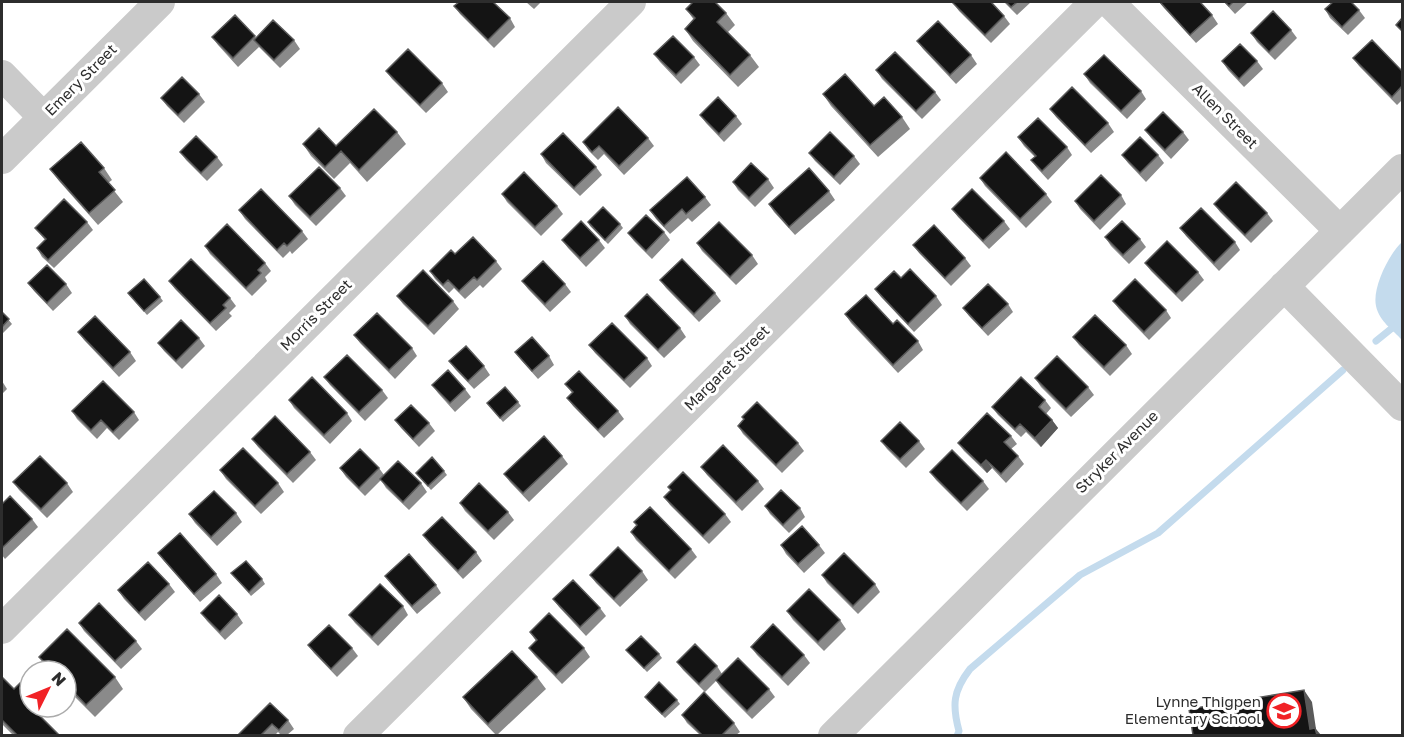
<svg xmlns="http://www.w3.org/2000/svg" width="1404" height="737" font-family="'Golos Text',sans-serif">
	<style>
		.water { fill: #c4dbed }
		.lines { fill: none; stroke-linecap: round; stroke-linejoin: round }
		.stream { stroke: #c4dbed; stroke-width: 7 }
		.minor { stroke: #cacaca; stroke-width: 30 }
		.wall { fill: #8a8a8a }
		.shaded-wall { fill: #5a5a5a }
		.building { fill: #141414; stroke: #5a5a5a; stroke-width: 1.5 }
		.labels { text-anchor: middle; stroke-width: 6; stroke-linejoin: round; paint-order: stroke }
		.street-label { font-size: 15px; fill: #2d2d2d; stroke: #fff }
		.poi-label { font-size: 15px; fill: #2d2d2d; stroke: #fff; text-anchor: end }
	</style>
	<rect width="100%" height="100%" fill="#fff"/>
	<path class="water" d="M1402 242V340C1393 330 1379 321 1376 306 1372 288 1389 254 1402 242Z"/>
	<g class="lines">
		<path class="stream" d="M1376 341 1402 320
			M957 736 959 731C952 705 953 691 970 669L1080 575 1158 533 1343 370"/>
		<path class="minor" d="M1109 2 1340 231
			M2 75 43 117
			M2 159 160 2
			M1284 286 1402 406
			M2 629 631 2
			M358 736 1095 2
			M833 736 1402 169"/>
	</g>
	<path class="wall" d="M526 2H541L534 9Z
		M1004 2H1031L1017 15Z
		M1159 2 1212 15 1218 24 1196 43 1164 8Z
		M1224 2H1248L1235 14Z
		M953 3 1004 16 1010 24 991 43 959 11Z
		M454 6 510 18 515 27 494 48 460 14Z
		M686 9 726 13 735 25 728 32 750 55 759 67 738 87 693 41 685 29 694 20Z
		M1325 9 1359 10 1365 18 1348 35 1330 18Z
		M235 15 256 38 294 40 300 49 280 68 259 47 238 67 218 45 212 37Z
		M1291 30 1297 38 1275 60 1257 42 1251 33Z
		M917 41 971 55 977 64 956 84 923 49Z
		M654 54 694 57 700 65 681 84 660 62Z
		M1353 58 1402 71V100L1397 105 1359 66Z
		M1222 61H1257L1263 69 1244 87 1228 70Z
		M876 70 935 92 941 100 922 119 882 79Z
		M386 71 442 83 448 92 426 113 392 79Z
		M1084 74 1141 91 1146 99 1127 119 1090 83Z
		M199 94 205 102 184 123 167 106 161 98Z
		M823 94 874 106 902 117 910 129 878 157 831 106Z
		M1050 109 1108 123 1114 132 1091 153 1056 117Z
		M700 115 736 116 742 124 724 142 706 123Z
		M1145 130 1183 132 1189 140 1171 159 1151 138Z
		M397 132 406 144 367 182 350 163 334 179 311 156 303 144 336 146Z
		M1018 137 1067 147 1072 155 1048 180 1037 168 1031 160 1035 157 1024 146Z
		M648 138 654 146 624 175 604 154 598 160 589 151 583 142Z
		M180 152 217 157 223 165 207 181 186 160Z
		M809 153 854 156 860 164 840 185 815 161Z
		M541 154 596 167 602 175 580 196 546 163Z
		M1122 155H1158L1164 163 1146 182 1128 163Z
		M104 168 112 180 108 183 123 202 98 225 59 181 50 169Z
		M980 178 1046 194 1052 202 1026 228 985 186Z
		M768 179 774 188 755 207 738 190 733 182Z
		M340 188 346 196 316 226 295 205 289 196Z
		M829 191 835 200 795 235 774 212 769 204Z
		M502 194 557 206 563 214 541 236 507 202Z
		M1121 195 1126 204 1100 230 1080 209 1075 201Z
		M705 197 711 205 692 222 688 218 670 234 656 219 650 210Z
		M1214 204 1267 213 1273 221 1251 243 1220 212Z
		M952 209 1004 221 1010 229 989 249 958 217Z
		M239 210 302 231 308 239 292 254 290 251 283 258 245 219Z
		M87 222 93 230 54 268 42 257 37 248 45 240 35 228Z
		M588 222 620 224 623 228 608 244 590 226Z
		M1180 228 1235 242 1240 250 1219 271 1186 236Z
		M664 232 670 240 652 259 634 241 628 233Z
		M1105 237 1140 239 1146 247 1129 264 1111 246Z
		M562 240H599L605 248 586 267 568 248Z
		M697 243 752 255 758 264 736 285 702 251Z
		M913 245 965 258 971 266 951 286 919 253Z
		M205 246 265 263 271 271 265 277 267 281 252 296 210 254Z
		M455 254 496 261 502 269 483 288 480 285 465 299 454 288 449 293 435 279 430 271Z
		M1145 263 1198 272 1204 280 1182 302 1151 271Z
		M901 278 936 296 942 305 914 332 881 297 875 289Z
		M660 280 715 293 721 301 699 322 666 288Z
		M169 281 230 298 236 306 229 313 232 316 216 331 175 289Z
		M522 281 565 284 571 292 550 312 528 289Z
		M28 283 66 284 72 293 53 311 34 291Z
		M128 293 160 297 163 301 147 315Z
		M397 296 453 301 459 309 434 335 403 304Z
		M1113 301 1166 310 1171 318 1149 340 1119 309Z
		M1008 304 1013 312 988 336 969 316 963 308Z
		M2 312 12 324 2 334Z
		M845 314 893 324 918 341 923 350 898 373 851 323Z
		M625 316 680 328 686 337 664 358 630 324Z
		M78 332 130 352 136 361 119 377 84 340Z
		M354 335 412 348 417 356 395 379 360 343Z
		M1073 337 1126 345 1132 354 1110 376 1079 345Z
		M199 338 205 346 182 369 164 351 158 343Z
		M589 345 647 358 652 366 630 388 595 353Z
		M515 352 549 356 554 365 538 379 521 360Z
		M449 361 484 366 490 375 474 389 455 369Z
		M324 377 382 390 388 398 365 421 330 385Z
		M1035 378 1088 387 1094 395 1071 417 1041 387Z
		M2 381 7 389 2 394Z
		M565 384 618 411 624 419 604 438 573 406 567 398 572 393Z
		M432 385 465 389 471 397 455 412 438 393Z
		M289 400 347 413 352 421 330 444 294 408Z
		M1045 400 1051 408 1046 414 1052 420 1058 428 1041 447 1026 432 1021 437 998 415 992 407Z
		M518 402 521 406 503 422 487 403Z
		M72 411 134 412 139 420 119 440 107 428 97 439 77 419Z
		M742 417 798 443 804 451 782 473 743 434 738 426 744 420Z
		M395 420 429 423 435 431 419 447 401 428Z
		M1011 436 1017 444 1011 449 1018 456 1024 464 1006 483 992 468 987 473 964 451 958 443Z
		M252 439 310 452 316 460 293 483 258 447Z
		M881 441H919L925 449 906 468 887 449Z
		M562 456 568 464 529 502 510 482 504 474Z
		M701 467 758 481 764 489 742 511 707 475Z
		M340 468H379L384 475 421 483 427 492 409 510 386 488 381 480 365 496 346 477Z
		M220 470 278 483 284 492 261 514 226 479Z
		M444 471 447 475 431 490 416 473Z
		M930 472 983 481 989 489 967 511 936 480Z
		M13 482 67 483 73 492 47 518 19 490Z
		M668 487 725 514 731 522 709 544 670 505 664 497 671 490Z
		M460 503 508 512 514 520 494 540 465 511Z
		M2 504 32 519 38 527 5 559 2 555Z
		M765 506 800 508 805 517 789 533 770 514Z
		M236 513 242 522 217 546 195 523 189 514Z
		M634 522 691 549 697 557 675 579 636 540 631 532 637 526Z
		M423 535 476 552 482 561 463 579 429 543Z
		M781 545H819L825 553 804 573 786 554Z
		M158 553 216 574 222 583 200 602 164 561Z
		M642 571 648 580 620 607 596 583 590 575Z
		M231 573 262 579 265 584 251 596Z
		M822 575 875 584 880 592 858 614 827 583Z
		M385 576 436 585 441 593 417 614 391 584Z
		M169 584 175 592 145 621 124 599 118 590Z
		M553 599 600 608 606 616 586 636 559 607Z
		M403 606 408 615 378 646 355 623 349 615Z
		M787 611 840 620 846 629 824 651 793 620Z
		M201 613 237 614 243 623 225 640 207 621Z
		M79 623 136 641 142 649 121 669 84 631Z
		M530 632 584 648 590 657 562 684 535 656 529 648 536 641Z
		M308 645 352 648 358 656 337 677 314 653Z
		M751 647 804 655 810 663 788 686 757 655Z
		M626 650 659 654 662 658 647 672Z
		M39 657 115 677 123 689 95 717 66 688V671H50Z
		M677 662 717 666 722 674 769 689 775 697 752 719 721 688 716 681 705 692 683 670Z
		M537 677 546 689 497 735H496L471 709 463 697Z
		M2 680 14 689 30 693V707H41L43 710 38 715 59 735H13L2 724Z
		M645 697 677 700 680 704 665 718 648 701Z
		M270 703 288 720 294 729 287 735H281L278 732 275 735H238Z
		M682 715 734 723 740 732 736 735H700L687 723Z"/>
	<path class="shaded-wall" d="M1052 420 1058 428 1041 447 1035 438Z
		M986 460 992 468 987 473 981 465Z
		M1304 690 1312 702 1316 729 1321 735H1314L1310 729Z"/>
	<path class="building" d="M459 2H493L510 18 488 40 454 6Z
		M693 2H715L726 13 717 22 750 55 730 75 685 29 695 18 686 9Z
		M954 2H991L1004 16 985 35 953 3Z
		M1006 2H1017L1011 7Z
		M1160 2H1200L1212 15 1190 35Z
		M1225 2H1233L1229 6Z
		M1333 2H1351L1359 10 1342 27 1325 9Z
		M1273 11 1291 30 1269 52 1251 33Z
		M235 15 255 36 233 58 212 37Z
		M1402 18V31L1396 25Z
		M273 20 294 40 274 60 254 40Z
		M938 21 971 55 950 75 917 41Z
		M673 36 694 57 676 75 654 54Z
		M1372 40 1402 71V86L1392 97 1353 58Z
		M1240 44 1257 61 1239 79 1222 61Z
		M408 49 442 83 420 105 386 71Z
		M895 52 935 92 916 111 876 70Z
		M1104 55 1141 91 1121 111 1084 74Z
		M845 74 874 106 884 97 902 117 870 145 823 94Z
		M182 77 199 94 178 115 161 98Z
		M1072 87 1108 123 1085 145 1050 109Z
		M718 97 736 116 719 134 700 115Z
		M618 107 648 138 619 166 599 146 592 152 583 142Z
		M374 109 397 132 359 170 341 151 325 167 303 144 319 128 336 146Z
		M1163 112 1183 132 1165 150 1145 130Z
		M1038 118 1067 147 1042 171 1031 160 1036 156 1018 137Z
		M830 132 854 156 834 177 809 153Z
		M563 133 596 167 574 188 541 154Z
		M196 136 217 157 201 173 180 152Z
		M1140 137 1158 155 1140 173 1122 155Z
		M81 142 104 168 99 172 115 190 89 213 50 169Z
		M1006 152 1046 194 1020 219 980 178Z
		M751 163 768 179 749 198 733 182Z
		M319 167 340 188 310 217 289 196Z
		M809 168 829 191 789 227 769 204Z
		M524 172 557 206 535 227 502 194Z
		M1101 175 1121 195 1094 221 1075 201Z
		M687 177 705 197 686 214 682 209 664 226 650 210Z
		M1236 182 1267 213 1245 235 1214 204Z
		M261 189 302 231 287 246 284 243 277 250 239 210Z
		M972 189 1004 221 983 241 952 209Z
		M64 199 87 222 48 260 37 248 46 239 35 228Z
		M603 207 620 224 605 240 588 222Z
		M1201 208 1235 242 1214 263 1180 228Z
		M646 215 664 232 646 251 628 233Z
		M581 221 599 240 580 258 562 240Z
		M1122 221 1140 239 1123 255 1105 237Z
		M719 222 752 255 730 277 697 243Z
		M227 224 265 263 258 270 261 273 246 288 205 246Z
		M934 225 965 258 945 278 913 245Z
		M473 237 496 261 477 280 474 277 459 291 448 280 443 285 430 271 451 250 455 254Z
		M1167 241 1198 272 1176 294 1145 263Z
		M191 259 230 298 223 305 226 308 210 323 169 281Z
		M682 259 715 293 694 314 660 280Z
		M543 261 565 284 545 304 522 281Z
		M47 265 66 284 47 303 28 283Z
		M910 269 936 296 908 324 875 289 894 271 901 278Z
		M423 270 453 301 428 326 397 296Z
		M144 279 160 297 144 311 128 293Z
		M1135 279 1166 310 1144 332 1113 301Z
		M988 284 1008 304 982 328 963 308Z
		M647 294 680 328 658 350 625 316Z
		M866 295 893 324 897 320 918 341 893 365 845 314Z
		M2 312 9 319 2 327Z
		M377 313 412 348 389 370 354 335Z
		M1095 315 1126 345 1104 367 1073 337Z
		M95 316 130 352 113 368 78 332Z
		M181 320 199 338 176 361 158 343Z
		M612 323 647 358 624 380 589 345Z
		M532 337 549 356 532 371 515 352Z
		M466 346 484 366 468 381 449 361Z
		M347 355 382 390 359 412 324 377Z
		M1057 356 1088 387 1066 409 1035 378Z
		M448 370 465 389 450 403 432 385Z
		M579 371 618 411 598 430 567 398 573 392 565 384Z
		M312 377 347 413 324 435 289 400Z
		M1021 377 1045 400 1039 407 1052 420 1035 438 1020 424 1015 429 992 407Z
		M103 381 134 412 113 432 101 420 91 430 72 411Z
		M505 387 518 402 500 418 487 403Z
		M757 402 798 443 776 465 738 426 744 419 742 417Z
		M411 405 429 423 413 439 395 420Z
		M987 413 1011 436 1004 442 1018 456 1001 474 986 460 981 465 958 443Z
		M275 416 310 452 287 474 252 439Z
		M900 422 919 441 900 459 881 441Z
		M544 436 562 456 523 493 504 474Z
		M723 445 758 481 736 502 701 467Z
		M243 448 278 483 255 506 220 470Z
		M360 449 379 468 359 488 340 468Z
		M952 450 983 481 961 503 930 472Z
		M40 456 67 483 41 509 13 482Z
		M432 457 444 471 428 486 416 473Z
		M398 461 421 483 403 502 380 479Z
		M683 472 725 514 703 536 664 497 671 490 668 487Z
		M479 483 508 512 488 531 460 503Z
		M781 490 800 508 783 525 765 506Z
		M214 491 236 513 211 537 189 514Z
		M10 496 32 519 2 548V504Z
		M650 507 691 549 669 571 631 532 637 525 634 522Z
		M442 517 476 552 458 571 423 535Z
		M802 526 819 545 798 564 781 545Z
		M180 533 216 574 194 594 158 553Z
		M618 547 642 571 614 599 590 575Z
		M844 553 875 584 853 606 822 575Z
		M409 554 436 585 412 606 385 576Z
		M246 561 262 579 249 592 231 573Z
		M148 562 169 584 139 613 118 590Z
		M573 580 600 608 580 627 553 599Z
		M380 584 403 606 372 637 349 615Z
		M809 589 840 620 818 642 787 611Z
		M219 595 237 614 220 632 201 613Z
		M99 603 136 641 115 661 79 623Z
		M549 613 584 648 556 675 529 648 537 640 530 632Z
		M773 624 804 655 782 677 751 647Z
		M329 625 352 648 331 669 308 645Z
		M67 629 115 677 86 705 66 684V671H53L39 657Z
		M641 636 659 654 644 668 626 650Z
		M695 644 717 666 699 684 677 662Z
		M512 651 537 677 488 724 463 697Z
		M738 658 769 689 747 711 716 680Z
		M3 678 14 689 20 683 30 693V703L28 704 59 735H17L2 720V680Z
		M659 682 677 700 662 714 645 697Z
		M1304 690 1310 729 1315 728 1317 735H1193L1189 709Z
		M704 692 734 723 722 735H702L682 715Z
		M270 703 288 720 279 730 272 724 261 735H238Z"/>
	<defs>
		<g id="school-ring" transform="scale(1.725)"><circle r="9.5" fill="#fff" stroke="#f12226" stroke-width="1.5"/><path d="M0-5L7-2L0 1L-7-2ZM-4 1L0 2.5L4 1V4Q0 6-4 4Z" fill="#f12226"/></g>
	</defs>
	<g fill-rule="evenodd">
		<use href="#school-ring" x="1284" y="711"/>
	</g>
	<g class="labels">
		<g class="street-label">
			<text transform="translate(81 80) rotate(-45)" y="5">Emery Street</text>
			<text transform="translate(1225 116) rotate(45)" y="5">Allen Street</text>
			<text transform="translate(316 315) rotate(-45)" y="5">Morris Street</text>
			<text transform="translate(727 368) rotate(-45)" y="5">Margaret Street</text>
			<text transform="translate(1117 452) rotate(-45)" y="5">Stryker Avenue</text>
		</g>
		<g class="poi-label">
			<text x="1261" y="707">Lynne Thigpen<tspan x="1261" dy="17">Elementary School</tspan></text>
		</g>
	</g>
	<rect width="1404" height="737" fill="none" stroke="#2d2d2d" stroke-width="6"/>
	<g transform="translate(48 689) rotate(47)"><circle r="28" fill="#ffffff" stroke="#ababab" stroke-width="1.5"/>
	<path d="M0-4.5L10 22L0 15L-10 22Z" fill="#f12226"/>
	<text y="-9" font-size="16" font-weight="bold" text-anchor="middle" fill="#2d2d2d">N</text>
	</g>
</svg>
